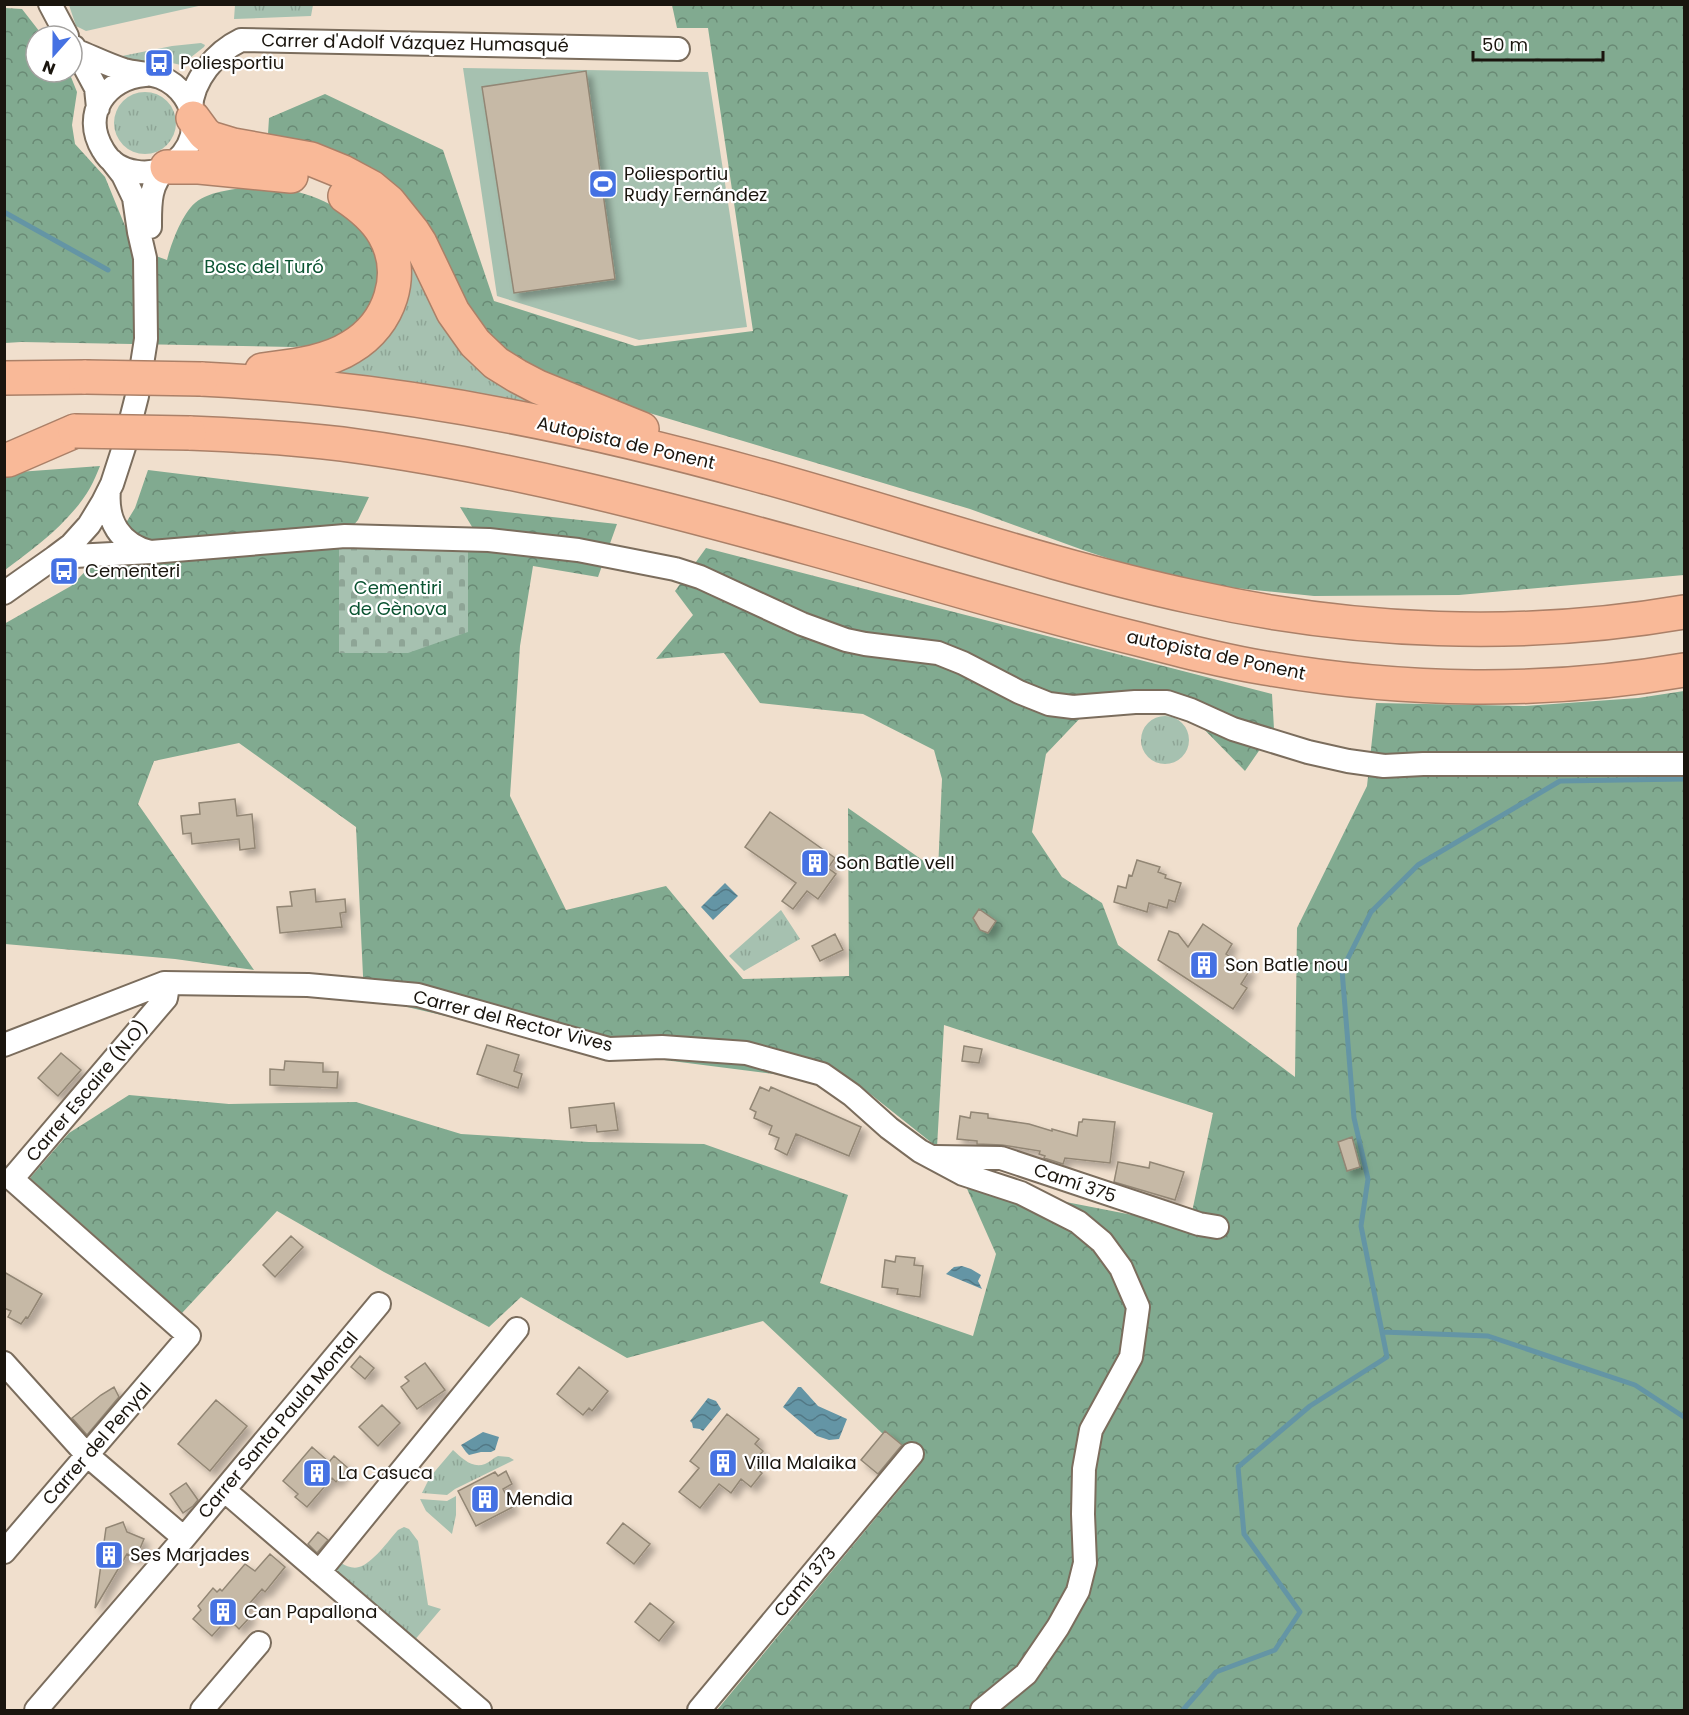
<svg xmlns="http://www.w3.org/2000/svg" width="1689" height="1715" font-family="Poppins,sans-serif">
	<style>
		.grass { fill: url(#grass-tufts) }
		.forest { fill: url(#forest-crowns) }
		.cemetery { fill: url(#cemetery-stones) }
		.park { fill: #a6c1b0 }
		.water { fill: url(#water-waves) }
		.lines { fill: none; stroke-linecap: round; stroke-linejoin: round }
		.stream { stroke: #6495a5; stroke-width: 5 }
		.building { fill: #c6b9a6; stroke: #928674; stroke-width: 1.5; filter: url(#shadow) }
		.minor-casing { stroke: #7b6d5d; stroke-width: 26 }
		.highway-casing { stroke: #ab8068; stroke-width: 36 }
		.minor { stroke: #fff; stroke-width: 22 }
		.highway { stroke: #f9b998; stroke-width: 33 }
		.highway-bridge-casing { stroke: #ab8068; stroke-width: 36; stroke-linecap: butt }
		.highway-bridge { stroke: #f9b998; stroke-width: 33 }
		.labels { text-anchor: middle; stroke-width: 4.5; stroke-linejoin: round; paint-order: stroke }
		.street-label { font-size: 18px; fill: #1a150e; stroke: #fff }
		.poi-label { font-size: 18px; fill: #1a150e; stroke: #fff; text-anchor: start }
		.park-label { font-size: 18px; fill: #0b5432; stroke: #fff }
	</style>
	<defs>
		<pattern id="grass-tufts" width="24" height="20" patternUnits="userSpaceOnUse" patternTransform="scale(1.5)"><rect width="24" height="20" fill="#a6c1b0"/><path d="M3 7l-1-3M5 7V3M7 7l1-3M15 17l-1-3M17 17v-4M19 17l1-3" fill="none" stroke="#8ea596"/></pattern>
		<pattern id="forest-crowns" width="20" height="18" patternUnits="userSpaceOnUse" patternTransform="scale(1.5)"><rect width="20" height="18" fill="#81aa90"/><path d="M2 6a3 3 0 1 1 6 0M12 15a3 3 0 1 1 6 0" fill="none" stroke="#698974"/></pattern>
		<pattern id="cemetery-stones" width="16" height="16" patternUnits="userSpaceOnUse" patternTransform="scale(1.5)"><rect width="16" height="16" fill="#a6c1b0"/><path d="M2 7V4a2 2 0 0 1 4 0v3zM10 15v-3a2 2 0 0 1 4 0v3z" fill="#8ea596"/></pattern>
		<pattern id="water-waves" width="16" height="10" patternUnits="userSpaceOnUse" patternTransform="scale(1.5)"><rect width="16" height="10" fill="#6495a5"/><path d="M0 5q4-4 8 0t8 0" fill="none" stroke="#527885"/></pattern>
		<filter id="shadow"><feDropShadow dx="5.5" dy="5.5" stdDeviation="3" flood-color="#0004"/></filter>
	</defs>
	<rect width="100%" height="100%" fill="#f0dfcd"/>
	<path class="grass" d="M235 5V4L313 5 311 16 234 19Z
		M201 43 205 45 204 47 181 65 154 59 152 63 127 59 122 56 172 46Z
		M114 123a31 31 0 1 1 62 0a31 31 0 1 1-62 0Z
		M400 248 587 414 470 392 312 371Z
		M1141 740a24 24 0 1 1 48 0a24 24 0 1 1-48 0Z
		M781 910 800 939 744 971 729 956Z
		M453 1450C462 1458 472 1469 485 1464 490 1462 493 1458 498 1456L509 1457 514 1460 455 1489 447 1495 422 1493 430 1477Z
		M456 1496V1515L452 1534 426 1511 420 1499 447 1501Z
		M404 1527 409 1529 418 1541 428 1605 441 1609 413 1642 333 1572 341 1563C346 1566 353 1569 359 1567 372 1564 389 1540 398 1530Z"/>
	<path class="forest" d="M672 5H1684V575L1459 595 1314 596 1225 587 1128 565 1083 550 970 509 636 409 577 388 505 353 320 148 268 134 269 118 325 94 443 150 494 301 635 346 753 331 708 28H677Z
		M5 8 22 9 43 36H36V72H69L77 92 72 125 75 144 105 177 134 248 167 260C171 244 182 214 195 203 203 196 214 193 224 191 269 181 324 191 357 224 361 228 367 232 370 237 376 246 379 271 378 281 376 288 376 298 373 304 365 321 344 339 325 344 315 346 303 346 293 347L21 342 5 343Z
		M100 466C97 473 94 481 90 488 71 521 35 548 5 570V473Z
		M148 470 369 497 358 520 339 542V653L468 543 474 530 460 507 617 524 598 577 533 566 520 646 510 796 566 910 666 886 743 979 849 976 848 808 938 871 942 779 934 750 863 714 760 703 724 653 656 659 693 615 675 591 706 548 1272 694 1274 729 1245 771 1191 716 1085 713 1046 754 1032 832 1062 877 1102 903 1118 945 1295 1077 1297 928 1367 786 1376 703 1525 706 1638 698 1684 691V1710H717L918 1467 763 1321 627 1358 521 1297 489 1327 384 1272 277 1211 182 1313 30 1178 69 1133 129 1095 229 1104 356 1102 461 1134 589 1142 704 1144 848 1195 820 1283 973 1336 996 1254 964 1182 1189 1226 1213 1113 944 1025 937 1147 859 1085 601 1052 364 997 356 827 239 743 154 761 138 804 254 970 175 959 5 944 4 624 71 586 115 541 135 508Z"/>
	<path class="cemetery" d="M339 542 468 543V632L408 653H339Z"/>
	<path class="park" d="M69 5V4L203 5 86 31 76 26Z
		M463 68 708 72 747 327 639 340 497 296Z"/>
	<path class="water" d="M725 883 738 896 713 920 701 907Z
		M962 1266 971 1269 981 1275 978 1281 982 1289 946 1274 954 1267Z
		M798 1387H801L818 1406 847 1419 839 1439 829 1440 817 1436 783 1407Z
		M708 1398 716 1401 721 1409 703 1431 700 1429 693 1428 692 1423 690 1421Z
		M483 1432 499 1437 495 1450 491 1452H481L469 1455 466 1452 461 1445Z"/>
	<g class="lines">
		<path class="stream" d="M4 212 108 270
			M1382 1332 1488 1336 1635 1385 1684 1417
			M1183 1710 1216 1672 1275 1650 1300 1612 1244 1534 1238 1467 1310 1406 1387 1357 1361 1226 1368 1179 1354 1118 1342 970 1371 912 1418 865 1560 781 1684 779"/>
	</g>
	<path class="building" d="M586 71 615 279 514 293 482 87Z
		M235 799 237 816 252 814 255 848 240 850 239 839 192 844 191 833 183 834 181 816 200 814 199 803Z
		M770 812 835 858 828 868 836 874 818 899 807 891 793 909 782 901 796 883 745 847Z
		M1137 860 1160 867 1158 872 1166 875 1165 878 1181 883 1175 902 1169 900 1167 908 1149 903 1147 912 1114 902 1118 886 1126 888 1129 875 1132 876Z
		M315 889 316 902 345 899 346 912 340 913 342 927 280 933 277 907 292 906 290 892Z
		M979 909 996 921 988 933 980 930 973 918Z
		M1203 924 1232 944 1226 954 1250 970 1241 984 1247 988 1233 1009 1158 960 1169 931 1178 934 1188 947Z
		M835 934 843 950 820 961 812 946Z
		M487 1045 519 1055 514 1071 522 1074 518 1088 477 1074Z
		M964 1046 982 1049 979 1063 962 1061Z
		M61 1053 81 1070 58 1096 38 1078Z
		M285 1061 323 1063V1072H338L337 1088 270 1085V1069L284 1070Z
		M760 1087 769 1091 771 1087 861 1127 849 1156 796 1134 787 1155 775 1149 779 1138 769 1134 772 1126 754 1118 756 1112 750 1109Z
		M614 1103 618 1130 597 1132 596 1125 571 1128 569 1108Z
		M971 1112 988 1114V1118L1029 1124 1052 1131V1129L1077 1136 1079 1122H1082L1083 1119 1115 1122 1110 1163 1065 1158 1063 1164 1044 1158 1045 1156 1039 1154 1040 1151 1002 1145 977 1144V1141L957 1139 960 1116 970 1118Z
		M1352 1137 1360 1167 1347 1171 1338 1142Z
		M1118 1162 1149 1168 1150 1162 1184 1172 1175 1200 1114 1182Z
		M291 1236 303 1247 275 1277 263 1265Z
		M896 1256 915 1258 914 1265 923 1266 920 1297 897 1294 898 1289 882 1287 885 1260 895 1262Z
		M4 1272 42 1294 28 1318 26 1317 21 1324 8 1317 11 1311 4 1308Z
		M360 1356 374 1368 365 1379 351 1367Z
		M425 1363 445 1390 417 1409 401 1387 409 1381 405 1377Z
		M579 1367 608 1391 592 1411 589 1408 583 1415 557 1394Z
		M114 1387 119 1397 87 1435 72 1418 101 1395Z
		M216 1400 247 1426 210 1471 178 1444Z
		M382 1405 400 1423 378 1446 359 1427Z
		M727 1414 759 1439 755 1444 763 1451 752 1465 762 1473 751 1487 741 1479 731 1493 719 1484 700 1508 679 1492 699 1468 690 1461Z
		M885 1431 902 1445 878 1474 861 1460Z
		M312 1447 329 1462 334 1456 348 1468 336 1482 332 1478 307 1507 295 1497 298 1494 283 1481Z
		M506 1471 512 1484 503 1489 513 1507 476 1526 458 1491 495 1472 498 1476Z
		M186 1483 198 1500 193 1506 183 1513 170 1494Z
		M123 1522 127 1532 144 1539 136 1558 127 1554 95 1608 106 1528Z
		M623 1523 650 1544 634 1564 607 1543Z
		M318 1532 328 1540 317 1553 308 1544Z
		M270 1554 285 1567 265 1592 262 1589 244 1610 251 1616 239 1629 228 1618 212 1636 193 1619 201 1610 198 1606 213 1588 217 1592 220 1589 222 1591 245 1564 255 1571Z
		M650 1603 674 1622 659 1641 635 1622Z"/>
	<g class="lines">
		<g class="minor-casing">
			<path id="minor" d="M50 4 67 36
				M74 47 96 88 98 108
				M77 51C92 57 108 65 124 70 135 73 148 73 160 77 180 85 194 104 193 126 193 140 185 153 175 162 153 179 117 175 103 150 81 114 106 78 145 75
				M191 109C192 80 216 52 241 40L678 49
				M150 227C150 204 149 184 167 167
				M109 490C106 521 120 544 150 552
				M55 557 151 552 345 536 489 540 578 550 675 569 700 577 802 624 846 640 865 644 938 653 963 663 1019 692 1049 704 1073 707 1135 702H1167L1191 710 1233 729 1308 752 1348 761 1384 766 1423 764H1684
				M4 593 55 557 71 545 89 525 103 502 112 484 124 447 137 396 146 339 145 258 139 232 134 198 123 175 112 161
				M4 1045 164 983 308 985 418 995 609 1049 662 1047 746 1053 822 1074 852 1095 889 1128 920 1151 963 1174 1021 1193 1078 1222 1102 1242 1121 1268 1138 1307 1131 1357 1091 1430 1084 1469 1083 1514 1085 1563 1078 1591 1058 1627 1026 1674 982 1710
				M935 1157 1001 1158 1199 1224 1217 1227
				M4 1363 87 1455 184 1538
				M224 1490 480 1710
				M4 1552 189 1336 12 1179 166 998 167 992 164 983
				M319 1572 517 1329
				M36 1710 184 1538 379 1304
				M202 1710 259 1643
				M699 1710 912 1454"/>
		</g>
		<g class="highway-casing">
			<path id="highway" d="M193 118 204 133 210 138 233 145 311 159 343 172 371 187 389 202 413 232 420 243 453 312 475 343 496 363 517 376 538 387 642 429
				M167 167H199L291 176
				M262 370C292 366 326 363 351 347 390 324 407 274 384 234 375 218 360 206 345 196
				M4 378 86 377
				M201 379C241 381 282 384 322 388 468 403 613 435 754 474 901 514 1045 565 1193 597 1354 633 1522 640 1684 612
				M189 433C240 435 291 438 342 444 501 465 658 506 813 549 921 579 1028 612 1138 639 1180 650 1222 661 1265 668 1402 692 1547 694 1684 670
				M4 460H8L75 431"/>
		</g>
		<use href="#minor" class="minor"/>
		<use href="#highway" class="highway"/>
		<g class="highway-bridge-casing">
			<path id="highway-bridge" d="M86 377 201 379
				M75 431 189 433"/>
		</g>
		<use href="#highway-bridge" class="highway-bridge"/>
	</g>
	<defs>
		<g id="bus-square" transform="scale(1.5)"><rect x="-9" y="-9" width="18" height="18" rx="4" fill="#4571e3" stroke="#fff"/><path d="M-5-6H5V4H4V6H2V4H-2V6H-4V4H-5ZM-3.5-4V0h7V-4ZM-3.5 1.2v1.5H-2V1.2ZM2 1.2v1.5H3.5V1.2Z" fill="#fff"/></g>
		<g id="stadium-square" transform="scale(1.5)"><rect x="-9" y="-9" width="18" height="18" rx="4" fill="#4571e3" stroke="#fff"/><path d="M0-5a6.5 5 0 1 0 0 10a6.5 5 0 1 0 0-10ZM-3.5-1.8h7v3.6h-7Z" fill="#fff"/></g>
		<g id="building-square" transform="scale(1.5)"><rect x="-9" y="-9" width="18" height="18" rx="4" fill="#4571e3" stroke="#fff"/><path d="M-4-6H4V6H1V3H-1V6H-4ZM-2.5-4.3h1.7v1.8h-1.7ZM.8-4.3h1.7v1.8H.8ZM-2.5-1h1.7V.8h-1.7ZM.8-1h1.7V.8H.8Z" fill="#fff"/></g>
	</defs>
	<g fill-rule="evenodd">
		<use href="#bus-square" x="159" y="63"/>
		<use href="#stadium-square" x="603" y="184"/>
		<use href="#bus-square" x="64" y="571"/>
		<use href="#building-square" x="815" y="863"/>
		<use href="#building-square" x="1204" y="965"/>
		<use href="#building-square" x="723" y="1463"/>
		<use href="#building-square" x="317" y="1473"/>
		<use href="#building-square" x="485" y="1499"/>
		<use href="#building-square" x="109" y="1555"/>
		<use href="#building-square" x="223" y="1612"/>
	</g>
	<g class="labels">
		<g class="street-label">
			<text transform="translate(415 43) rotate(1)" y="6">Carrer d'Adolf Vázquez Humasqué</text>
			<text transform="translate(626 443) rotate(13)" y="6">Autopista de Ponent</text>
			<text transform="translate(1216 655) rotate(12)" y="6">autopista de Ponent</text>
			<text transform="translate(513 1021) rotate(14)" y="6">Carrer del Rector Vives</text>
			<text transform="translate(87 1091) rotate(-50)" y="6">Carrer Escaire (N.O)</text>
			<text transform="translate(1075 1183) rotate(19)" y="6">Camí 375</text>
			<text transform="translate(278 1425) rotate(-50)" y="6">Carrer Santa Paula Montal</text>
			<text transform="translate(97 1444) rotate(-49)" y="6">Carrer del Penyal</text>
			<text transform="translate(805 1582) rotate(-50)" y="6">Camí 373</text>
		</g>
		<g class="poi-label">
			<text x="180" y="69">Poliesportiu</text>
			<text x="624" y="180">Poliesportiu<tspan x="624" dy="21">Rudy Fernández</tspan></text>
			<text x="85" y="577">Cementeri</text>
			<text x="836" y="869">Son Batle vell</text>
			<text x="1225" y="971">Son Batle nou</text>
			<text x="744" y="1469">Villa Malaika</text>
			<text x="338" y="1479">La Casuca</text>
			<text x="506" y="1505">Mendia</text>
			<text x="130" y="1561">Ses Marjades</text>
			<text x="244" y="1618">Can Papallona</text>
		</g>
		<g class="park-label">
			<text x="264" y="273">Bosc del Turó</text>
			<text x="398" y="594">Cementiri<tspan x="398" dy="21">de Gènova</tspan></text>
		</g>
	</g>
	<rect width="1689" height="1715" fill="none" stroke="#1a150e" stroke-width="12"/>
	<g transform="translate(54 54) rotate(201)"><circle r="28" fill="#ffffff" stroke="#a3a19f" stroke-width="1.5"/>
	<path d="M0-4.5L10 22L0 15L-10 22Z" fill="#4571e3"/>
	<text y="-9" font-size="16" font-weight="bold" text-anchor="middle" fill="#1a150e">N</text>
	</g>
	<path d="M1473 51v9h130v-9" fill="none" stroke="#1a150e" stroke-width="3"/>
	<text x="1482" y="51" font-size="18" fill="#1a150e" stroke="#ffffff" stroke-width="4.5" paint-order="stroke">50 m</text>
</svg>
